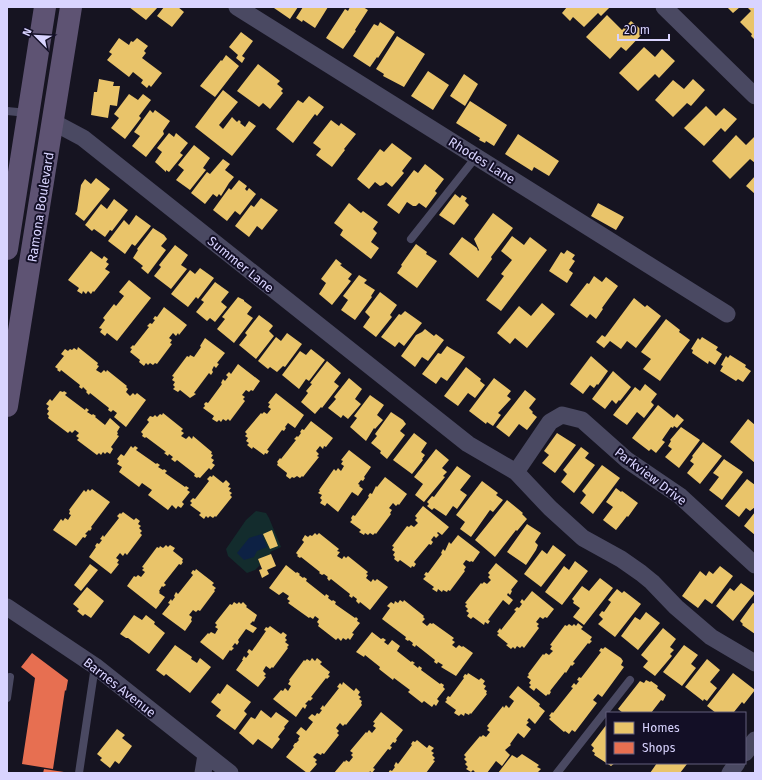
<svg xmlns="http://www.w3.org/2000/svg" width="762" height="780" font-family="'Fira Sans',sans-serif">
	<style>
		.green { fill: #132c2d }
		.water { fill: #0d2144 }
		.homes { fill: #e9c46a }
		.shops { fill: #e76f51 }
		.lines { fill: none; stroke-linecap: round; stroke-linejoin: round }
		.lane { stroke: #4a4962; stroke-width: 8 }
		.street { stroke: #4a4962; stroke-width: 17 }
		.primary { stroke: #5e5373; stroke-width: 22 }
		.labels { text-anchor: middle; stroke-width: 4; stroke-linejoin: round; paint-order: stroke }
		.street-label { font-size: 13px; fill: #d9d4ff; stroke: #130f26 }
	</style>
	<rect width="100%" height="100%" fill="#161421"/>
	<path class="green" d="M256 511 266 513 269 518 281 547 270 552 271 554 258 559 260 565 255 570 247 573 228 556 226 549 246 520Z"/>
	<path class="water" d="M262 534 267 547 257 551 254 557 244 560 237 553 249 538Z"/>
	<path class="homes" d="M129 7H158L146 20Z
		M164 7H178L184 12 172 27 157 16Z
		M275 7H298L290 19 274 8Z
		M303 7H328L315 28 303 20 302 22 296 18Z
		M350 7H363L368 10 355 30 356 31 343 49 326 38 345 9 348 11Z
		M567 7H610L601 16 598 13 584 27 573 17 570 21 562 13Z
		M727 7H740L733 13Z
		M747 7H755V40L751 36 752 34 740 22 751 11Z
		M607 15 622 30 631 21 644 32 626 51 621 47 610 59 586 37Z
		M380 22 395 32 378 58 377 57 370 67 353 56 374 24 378 26Z
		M241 32 253 41 242 56 245 58 242 63 236 58 238 55 229 47Z
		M397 36 425 54 404 87 383 76 384 74 376 69Z
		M119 38 129 45 131 41 133 42 137 38 148 46 144 51 146 53 142 58 162 73 151 87 149 85 147 88 141 83 143 80 133 72 129 77 107 60 112 54 109 52Z
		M644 47 655 57 662 49 675 61 659 78 655 74 638 91 619 73Z
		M226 55 239 66 215 97 200 86 221 60 222 61Z
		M258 64 280 81 277 84 283 89 281 91 283 93 270 109 263 103 259 107 237 91Z
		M428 71 449 85 433 110 411 96Z
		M464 74 478 84 465 106 450 96Z
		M99 79 114 82 113 86H120L117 106 110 105 108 118 91 115 94 92H97Z
		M693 79 705 90 691 106 687 103 673 117 655 100 673 80 684 89Z
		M223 90 238 102 219 125 223 129 232 117 237 122 239 120 241 122 240 123 245 127 249 121 256 126 232 156 195 127Z
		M129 94 138 100 143 94 151 100 139 116 141 118 125 139 111 128 119 118 114 114Z
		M309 96 324 107 317 116 315 114 293 143 276 129 298 100 303 103Z
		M470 101 507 125 494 146 486 141 485 143 479 140 480 138 456 123Z
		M706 106 716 116 724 108 737 119 725 132 721 128 704 146 684 128Z
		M150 110 153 113 155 110 170 121 163 131 164 134 146 157 132 146 140 136 134 132Z
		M331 120 339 126 341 123 356 134 344 149 345 150 332 167 316 155 321 149 313 143Z
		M169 133 174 137 176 133 188 143 180 153 183 155 169 172 166 170V172L155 162 162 152 157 148Z
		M518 134 559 161 549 176 534 167 532 171 505 154Z
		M736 135 746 145 755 136V163L750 159 730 179 712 161Z
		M392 143 412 158 402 171 404 173 392 187 386 182 383 185 380 186 375 182 369 189 357 179 380 149 384 152Z
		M194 145 210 158 203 168 206 170 190 190 176 180 184 170 178 165Z
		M223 159 230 164 225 170 234 177 229 183 221 196 219 194 217 197 213 194 205 204 191 193 207 172 210 174Z
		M425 164 444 179 435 191 437 193 426 208 419 203 416 206H413L407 202 399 214 387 205 414 170 418 173Z
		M755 176V194L746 186Z
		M96 178 110 189 84 221 75 214 77 211 81 185 85 179 91 184Z
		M239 180 247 186 245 189 247 191 249 188 256 194 240 215 235 211 227 221 213 210 229 188 231 190Z
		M455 194 460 198 462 195 467 198 465 201 469 205 454 225 439 215Z
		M261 198 278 210 262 230 257 226 249 237 235 226 251 205 254 207Z
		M114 199 128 210 112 231 110 230 105 237 94 229 92 231 85 225 101 204 107 209Z
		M349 203 361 213 363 211 378 222 373 229 377 233 371 242 379 248 371 259 340 235 343 230 334 223Z
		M598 203 624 217 616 230 591 216Z
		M493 213 513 228 491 257 492 259 478 278 449 254 462 237 477 248 478 251 479 250 474 239Z
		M136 215 151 226 135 246 132 244 125 254 108 241 124 220 129 225Z
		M153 228 164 235 167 239 161 246 166 250 148 274 141 268 143 266 133 258 138 250 137 249Z
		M512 236 524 245 530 237 547 250 501 311 486 300 504 276 501 274 512 260 501 251Z
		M416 244 427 252 426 254 437 261 417 288 397 273 402 266 401 265Z
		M175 245 188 255 181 265 187 269 171 289 154 276 161 267 159 265Z
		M567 250 575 255 572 259 575 261 569 270 573 273 567 283 549 271 561 252 564 254Z
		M91 251 102 259 104 256 108 259 106 262 109 264 105 269 110 272 94 292 93 291 91 294 88 291 86 294 83 291 82 294 77 291 79 288 68 280Z
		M336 259 342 264 340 265 352 274 348 279 351 281 332 305 319 294 326 283 321 279Z
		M200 268 214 278 198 299 196 297 188 307 171 294 190 270 195 274Z
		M359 275 367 280 364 283 375 290 371 296 372 297 355 320 341 310 348 300 343 296Z
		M594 276 602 282 606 277 618 286 602 308 603 309 596 319 590 314 587 318 570 305 587 283 589 284Z
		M129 280 151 298 117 341 107 333 105 336 100 332 102 329 99 328 105 320 103 318 114 304 116 306 124 296 119 292Z
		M215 282 229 292 221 302 227 307 215 322 210 318 207 321 196 312 204 302 201 300Z
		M380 292 397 305 390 315 392 317 376 337 363 327 370 317 365 312Z
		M238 297 244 300V301L252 307 247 314 253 318 234 343 217 329 225 319 222 317Z
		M634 298 645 307 647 305 661 316 636 348 627 341 621 349 610 341 604 348 596 342 602 335 605 337Z
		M542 303 555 314 527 348 515 338 510 344 497 333 519 306 531 316Z
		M164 307 187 325 179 335 178 333 176 336 173 333 169 338 172 340 170 343 172 344 157 364 155 363 153 365 150 363 148 365 146 363 144 366 139 362 140 360 130 352 132 349 130 348 133 345 134 346 149 327 147 326 150 323 152 324 155 320 153 319 155 316 157 317Z
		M405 311 422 323 404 346 399 342 395 347 381 337 399 314 401 315Z
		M259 315 271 324 273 326 269 331 274 336 256 359 239 345 247 335 245 333Z
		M666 319 680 330 679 332 690 340 660 381 643 369 651 359 641 352Z
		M425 329 434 336 436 334 444 340 428 361 422 357 415 367 401 356 416 335 422 332Z
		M287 333 302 344 285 367 283 366 277 372 270 367 268 369 258 361 276 337 281 341Z
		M702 337 718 347 716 350 722 354 715 365 709 361 708 364 692 353 693 350 691 349 698 338 700 340Z
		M205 338 225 353 217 363 219 364 216 368 214 366 212 370 213 372 211 375 209 373 194 393 196 394 190 398 180 390 178 392 173 389 175 387 173 385 175 382 172 380 174 377 172 376 187 356 189 357 190 355 194 357 201 347 200 346Z
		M447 346 465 357 447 381 441 377 436 384 422 374 438 353 441 354Z
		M78 347 98 363 97 365 99 366 96 370 101 373 104 370 106 372 107 370 127 386 126 387 128 389 126 392 130 396 133 393 135 395 137 393 146 400 126 427 114 417 117 413 113 410 111 412 108 410 109 408 90 393 89 395 86 392 87 391 83 387 82 389 79 387 80 385 61 370 60 372 57 370 58 369 55 367 64 356 61 354 65 349 68 351 70 349 72 350 74 348 77 350Z
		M311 349 325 360 309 381 306 379 299 389 282 375 300 351 306 355Z
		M730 355 746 365 745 367 751 371 743 382 738 379 736 381 720 371 723 366 721 365 726 356 728 358Z
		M591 356 608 371 598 385 597 384 594 388 590 385 583 394 570 384Z
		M327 361 341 373 334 382 339 386 322 408 321 407 315 414 301 402 308 393 306 391 312 384 310 383Z
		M238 364 260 381 253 391 251 390 249 392 246 390 242 395 245 397 243 399 245 401 230 421 228 419 226 421 223 419 221 422 219 420 217 422 212 419 214 416 203 408 205 406 204 404 206 402 208 403 222 384 221 383 223 379 225 381 228 377 226 375 229 372 231 374Z
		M466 367 481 379 480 381 485 385 475 398 468 393 458 406 444 396Z
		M613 371 631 387 620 401 619 400 616 404 612 400 605 409 592 399Z
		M349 378 362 389 355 399 361 404 348 419 343 415 341 418 328 408 336 399 334 397Z
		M494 378 511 391 507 396 511 399 498 413 501 415 493 426 487 422 486 424 469 411Z
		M645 384 657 394 651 402 654 405 644 418 637 412 627 425 613 415 635 387 640 391Z
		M525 390 536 399 529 408 533 412 532 413 537 417 527 430 519 424 509 437 496 427Z
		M60 391 63 392 64 391 67 393 65 395 85 410 86 408 89 410 87 412 92 415 93 414 96 416 95 417 105 425 110 418 120 427 117 432 118 433 117 435 119 436 111 447 113 449 110 454 107 452 105 454 103 452 101 455 99 453 97 455 77 440 79 438 76 436 79 433 75 430 72 433 70 431 68 433 48 418 49 416 47 414 49 411 47 409 49 406 46 404 50 399 52 401Z
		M276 393 304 415 295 428 288 423 285 427 286 428 284 431 282 430 267 450 269 451 267 454 265 453 264 455 253 447 252 449 247 445 249 443 246 441 248 438 245 436 247 434 245 432 261 413 262 414 264 412 267 414 271 409 268 407 270 404 268 403Z
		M370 395 384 405 377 415 383 420 375 429 374 428 366 441 350 427 357 418 354 416Z
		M658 405 674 418 677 414 684 420 677 428 674 426 673 428 671 427 662 440 665 442 656 453 651 449 649 451 632 438Z
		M391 412 403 420 406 424 400 431 405 435 387 459 380 453 381 451 371 443 377 436 375 434Z
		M163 413 183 429 181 431 184 433 181 436 186 439 189 436 192 439 193 436 212 452 211 454 213 455 211 458 214 460 212 463 215 465 211 470 209 468 200 478 198 477 197 478 194 476 195 474 177 460 175 462 171 459 173 457 169 454 168 456 164 453 166 452 146 437 145 438 142 436 143 434 141 432 149 422 147 420 150 416 153 417 155 415 157 417 160 414 162 415Z
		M748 419 755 425V463L730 442Z
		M311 421 333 438 326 447 324 446 323 449 320 446 316 451 319 454 317 456 319 457 303 477 302 476 300 478 297 476 294 478 292 477 290 479 286 476 287 473 277 465 278 463 277 462 280 458 281 459 296 440 294 439 297 436 298 437 301 433 300 432 302 429 304 430Z
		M681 427 700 440 679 468 665 457 672 449 668 446 671 441 670 440Z
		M414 433 427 443 421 452 425 455 422 459 423 460 412 474 393 460Z
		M557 433 576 445 555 473 542 463 549 455 544 451Z
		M703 442 722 456 700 484 687 473 694 464 690 461 693 457 692 456Z
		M131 446 133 448 135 446 138 448 136 450 156 464 157 463 160 465 158 467 163 470 164 469 167 471 165 473 185 487 186 486 189 488 187 490 190 492 182 502 184 504 181 508 178 506 176 509 172 505 168 510 148 495 152 490 142 483 139 487 119 472 122 467 117 464 119 461 117 459 121 454 124 456Z
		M581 447 589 453 585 458 595 465 574 493 561 482 567 474 563 470Z
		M436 449 449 460 442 468 447 472 443 476 445 477 424 502 415 495 423 484 414 477Z
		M349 450 371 467 364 477 365 478 363 481 361 480 358 484 360 485 359 486 363 489 358 496 352 492 338 512 327 503 325 506 320 503 322 500 320 498 322 495 318 493 320 491 319 490 334 469 336 471 338 468 341 471 344 466 341 464 343 461 341 460Z
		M724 459 743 472 722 500 709 490 719 477 713 473Z
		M602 465 620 478 593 514 580 503 586 495 582 491Z
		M457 466 471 476 460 490 467 495 457 509 453 506 446 516 434 508 432 510 427 506 429 504 427 502 432 496 434 497Z
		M213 475 223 483 226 480 230 484 228 487 231 488 229 491 232 493 230 495 232 497 216 517 215 516 213 518 210 516 208 518 206 516 204 519 199 515 201 513 190 505 192 503 190 501 193 498 195 499 209 481 207 479 210 476 212 477Z
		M385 477 407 494 399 505 398 504 396 506 393 503 389 508 392 510 390 513 391 514 376 534 375 533 373 535 370 533 368 535 365 533 364 535 359 532 361 530 350 522 352 520 351 518 353 515 355 516 369 497 368 496 370 493 372 494 376 486 377 487Z
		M747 479 755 485V507L750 511 746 508 739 517 725 506Z
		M482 481 498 493 496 495 503 500 493 512 490 510 471 537 460 529 465 522 456 515Z
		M616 488 621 492 622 491 638 503 628 517 627 516 616 530 603 520 613 507 606 502Z
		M88 489 90 491 92 489 110 502 91 527 92 528 90 531 89 530 85 534 87 535 85 538 83 537 76 546 53 530 61 519 63 521 65 518 68 520 71 515 69 514 70 511 69 510 84 490 86 492Z
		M507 500 523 513 522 514 527 519 517 531 516 530 495 557 475 540Z
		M423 506 449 527 442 535 438 532 437 533 439 535 436 538 434 536 431 540 433 542 431 545 429 544 414 562 416 564 414 567 412 566 411 568 400 560 398 562 394 559 395 557 393 555 395 552 392 550 394 547 392 546 407 526 409 527 411 525 414 527 418 523 415 520 417 518 415 516Z
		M123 512 134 520 136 518 140 521 138 524 141 526 139 528 142 531 140 533 142 535 127 555 125 553 123 556 120 553 116 558 119 560 117 563 119 564 111 574 89 557 96 547 95 546 97 543 99 544 102 540 100 539 103 535 104 537 119 518 117 516 120 513 121 514Z
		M755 512V535L744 526Z
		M527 524 541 533 535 542 538 545 536 550 526 565 507 552Z
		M272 530 278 546 270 549 263 534Z
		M315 533 317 535 319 533 339 549 337 551 340 552 337 556 342 559 344 556 346 558 348 556 368 572 366 574 368 575 366 578 371 582 373 579 375 581 377 579 388 587 370 610 360 602 359 604 356 601 357 599 353 596 352 598 349 596 350 594 331 579 329 581 327 578 328 577 324 574 322 575 319 573 320 572 301 557 300 558 297 556 298 555 296 553 304 542 302 540 305 535 308 537 310 535 312 536Z
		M458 535 480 552 473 562 471 561 470 562 466 560 463 564 466 567 464 570 465 571 450 591 448 590 447 592 443 590 442 592 438 589 437 592 432 589 434 587 423 579 426 576 424 575 426 572 428 573 442 554 441 553 443 549 445 551 449 542 451 544Z
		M166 545 168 547 170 545 175 548 173 551 183 559 182 561 183 562 181 565 179 564 164 583 166 585 163 587 162 586 159 591 160 592 159 593 165 597 156 609 127 586 134 576 136 577 138 575 141 577 145 572 142 570 144 568 142 567 157 547 159 548 160 546 163 548Z
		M553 545 566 555 541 587 524 574 542 550 547 554Z
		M271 554 276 566 267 570 269 574 262 578 259 570 262 569 258 559Z
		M575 561 588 571 562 605 545 592 564 566 569 570Z
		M496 563 518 581 511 590 512 591 510 595 508 593 507 595 513 600 509 605 503 600 488 620 490 621 488 624 485 622 484 625 473 617 471 619 467 616 469 613 466 611 468 609 465 606 467 604 465 603 481 583 482 584 484 582 487 584 491 580 488 577 490 575 488 573Z
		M90 564 98 570 81 591 74 585Z
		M286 565 296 573 297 572 300 574 299 575 303 578 304 577 307 579 306 581 325 596 326 594 329 596 328 598 332 601 333 600 336 602 335 604 355 618 356 617 358 619 357 621 360 623 352 633 354 634 350 640 348 638 346 640 343 638 341 641 338 638 336 640 318 626 319 624 317 622 319 619 315 616 313 619 310 617 309 618 288 603 290 601 287 599 289 596 283 592 279 595 269 588Z
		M720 566 733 576 712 604 705 599 698 608 682 596 700 571 706 576 709 571 713 574Z
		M196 569 214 583 212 585 216 588 214 590 215 591 200 611 198 610 196 612 193 610 189 615 192 617 191 620 192 621 185 631 162 614 170 604 168 603 171 599 172 601 175 597 174 596 176 592 178 594 193 575 191 573 193 570 195 571Z
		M600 578 613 588 584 625 573 617 580 608 573 603 574 601 572 599 582 586 589 591Z
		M741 583 755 593 733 621 716 606 730 588 734 591Z
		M87 587 104 601 91 618 85 614 83 616 77 611 79 609 73 604Z
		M617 589 622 593 624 591 641 604 615 637 598 624 603 619 599 615 602 611 604 612 611 602 608 600Z
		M532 591 554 609 547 618 545 617 543 619 540 617 536 622 539 624 537 626 539 628 524 648 522 646 520 648 517 646 515 649 513 647 511 649 506 645 508 644 497 635 499 633 497 632 500 628 501 630 516 611 514 610 517 607 519 608 522 604 520 602 522 599 524 601Z
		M400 600 403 602 404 600 424 616 423 617 425 619 422 622 427 626 430 623 432 624 433 623 454 638 452 640 455 642 452 645 456 648 459 645 462 647 463 646 473 653 456 676 441 667 443 665 438 662 437 664 434 662 435 660 416 645 415 647 412 645 413 643 409 640 408 641 405 639 406 637 382 619 390 608 387 606 391 602 394 604 395 601 398 603Z
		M234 602 237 604 239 602 241 604 243 602 247 606 246 607 257 615 254 622 253 621 250 624 257 628 253 633 246 629 238 640 239 642 237 645 235 643 232 647 234 648 231 651 230 650 223 660 200 642 208 633 209 634 211 632 215 634 218 629 215 627 217 625 215 623 230 604 232 605Z
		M753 603 755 604V634L742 625 743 624 740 621Z
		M646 612 660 623 638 650 621 636 635 617 640 620Z
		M134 615 142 620 146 615 155 622 154 624 165 633 149 654 128 638H126L120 634Z
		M578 623 583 627 581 629 592 637 590 640 592 641 589 644 588 643 573 662 575 663 572 666 571 665 566 673 565 672 550 691 551 692 549 695 548 694 546 696 536 688 534 691 529 687 531 685 529 683 531 680 527 677 529 675 528 674 543 654 544 655 546 653 549 655 553 651 550 649 552 646 550 645 565 625 567 626 569 624 572 626 574 624 576 626Z
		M270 626 281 634 283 632 287 635 285 638 287 640 285 642 289 645 287 647 288 648 273 668 272 667 270 669 266 666 263 671 266 674 264 676 266 677 258 687 236 670 243 660H242L244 656 246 658 249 654 247 652 249 649 252 651 266 631 264 630 266 627 268 628Z
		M663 628 676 639 670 647 674 650 670 654 672 656 655 676 643 667 648 661 641 655Z
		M372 632 381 639 383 638 386 640 384 642 388 645 392 640 400 646 397 651 411 662 412 661 415 663 413 664 418 668 419 666 422 668 421 670 440 684 441 683 444 685 443 687 445 689 437 699 439 701 436 706 434 704 432 707 424 701 422 703 408 692 410 690 394 678 393 680 379 669 380 667 365 655 364 657 356 652Z
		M175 645 192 657 191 659 197 663 200 658 211 667 190 693 166 674 164 676 156 670Z
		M684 645 698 655 691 664 696 668 682 686 663 672Z
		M605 647 621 658 623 661 621 665 624 667 602 697 598 694 593 700 597 703 575 732 572 730 569 734 565 731 564 732 549 719 551 717 549 716 552 712 553 713 573 688 571 687 574 683 576 685 579 681 577 680 579 677 581 678 601 652 599 651 601 648 603 649Z
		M312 658 315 661 317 658 322 662 320 664 330 672 328 675 330 676 327 679 326 678 311 697 313 698 310 701 309 700 305 704 307 705 305 709 303 707 296 717 273 699 281 690 283 691 285 688 288 691 291 686 288 684 290 681 289 680 304 660 305 661 307 659 310 661Z
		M707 659 720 670 710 682 717 688 707 701 704 699 703 701 685 687Z
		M468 673 479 680 481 678 485 681 483 684 486 686 484 689 487 691 486 693 487 694 471 714 470 713 469 715 465 713 464 716 461 714 459 716 454 713 456 710 445 702 447 700 446 699 448 696 450 697 464 678 463 677 465 674 467 675Z
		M733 673 755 690 744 704 742 702 734 712 736 713H716L707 706Z
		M646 680 650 682 651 681 658 686 657 688 666 695 663 701 661 700 651 713H623L618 709 640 681 644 683Z
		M343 682 354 691 356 688 360 692 358 695 361 697 359 699 362 701 361 703 362 705 346 725 345 724 343 726 340 723 336 728 339 731 337 733 339 735 324 754 322 753 321 755 317 753 313 757 317 760 315 762 317 764 309 773H307L286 757 294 747 293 746 295 743H296L299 740 298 739 300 736 296 733 301 727 306 731 313 722 308 718 312 714 315 716 317 713 319 714 322 710 320 709 323 705 324 707 339 688 337 687 340 683 342 685Z
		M227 684 251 702 244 711 247 714 235 730 216 716 221 710 211 702 218 693 220 694Z
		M518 686 540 704 539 706 545 711 535 724 529 718 527 721 529 722 526 725 531 729 524 738 518 733 510 744 511 745 505 750 510 755 502 766 496 761 487 773H476L473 770 471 772 466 769 468 767 465 764 467 762 464 759 466 757 464 755 480 736 481 737 483 735 486 737 490 732 487 730 489 728 487 726 503 706 504 708 506 705 509 708 514 701 509 697Z
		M261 710 271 718 276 712 289 721 284 727 285 728 278 737 280 739 272 749 258 739 253 745 239 733 251 717 255 719Z
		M381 712 403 730 396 739 397 740 395 743 393 742 390 746 392 747 390 750 388 749 373 768 375 769 372 773 370 771 369 773H334L344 761 345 762 346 760 349 762 353 757 351 755 353 753 350 751 366 732 367 733 369 730 372 733 376 728 373 726 375 723 373 722Z
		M607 724V763H615L611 766 594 755 595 753 592 751 594 748 591 745Z
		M117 729 125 735 122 738 132 746 119 764 115 761 110 768 100 760 102 758 97 754Z
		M417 740 427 748 429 745 434 748 431 751 434 753 432 755 435 758 433 760 435 761 426 773H388L390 770 392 771 395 767 394 766 396 762 398 764 412 745 411 744 413 741 415 742Z
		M522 754 539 765 537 767 541 769 537 773H498L512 755 517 758Z
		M657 763H686L687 764 680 773H650Z"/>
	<path class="shops" d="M32 653 68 680 66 691 65 690 53 769 22 764 35 678 21 667Z
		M44 769 64 772V773H43Z"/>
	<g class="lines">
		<path class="lane" d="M7 111 28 113
			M411 239 476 157
			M7 698 10 677
			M79 773 95 666
			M557 773 630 680"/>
		<path class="street" d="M237 7 727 314
			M664 7 755 96
			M53 122 83 138 468 444 516 472 550 508 583 538 621 559 641 573 652 582 676 607 711 637 755 663
			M516 472 550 422 562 415 582 420 627 460 680 496 755 565
			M7 607 95 666 230 773
			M745 753 755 740
			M203 773 206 755
			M730 773 737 763"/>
		<path class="primary" d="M7 249 45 7
			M7 406 71 7"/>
	</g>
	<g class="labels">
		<g class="street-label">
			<text transform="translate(482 160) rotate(32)" y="5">Rhodes Lane</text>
			<text transform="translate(40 207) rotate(-81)" y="5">Ramona Boulevard</text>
			<text transform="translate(241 264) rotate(39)" y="5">Summer Lane</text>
			<text transform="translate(651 476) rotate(37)" y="5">Parkview Drive</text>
			<text transform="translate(120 687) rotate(38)" y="5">Barnes Avenue</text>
		</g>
	</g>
	<rect width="762" height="780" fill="none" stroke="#d9d4ff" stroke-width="16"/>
	<rect x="606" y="712" width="140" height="52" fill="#130f26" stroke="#625e7d"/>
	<rect x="614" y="722" width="20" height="12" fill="#e9c46a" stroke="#625e7d"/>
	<text x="642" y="732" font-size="12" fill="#d9d4ff">Homes</text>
	<rect x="614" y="742" width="20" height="12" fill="#e76f51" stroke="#625e7d"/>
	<text x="642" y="752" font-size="12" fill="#d9d4ff">Shops</text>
	<g transform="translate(36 36) rotate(294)" stroke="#130f26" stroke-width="3" paint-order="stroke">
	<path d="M0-3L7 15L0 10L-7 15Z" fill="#d9d4ff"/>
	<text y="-6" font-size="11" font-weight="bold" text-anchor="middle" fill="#d9d4ff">N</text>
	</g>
	<path d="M618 34v6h51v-6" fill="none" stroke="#d9d4ff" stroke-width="2"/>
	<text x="624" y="34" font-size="12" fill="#d9d4ff" stroke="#130f26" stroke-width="3" paint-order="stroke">20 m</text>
</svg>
